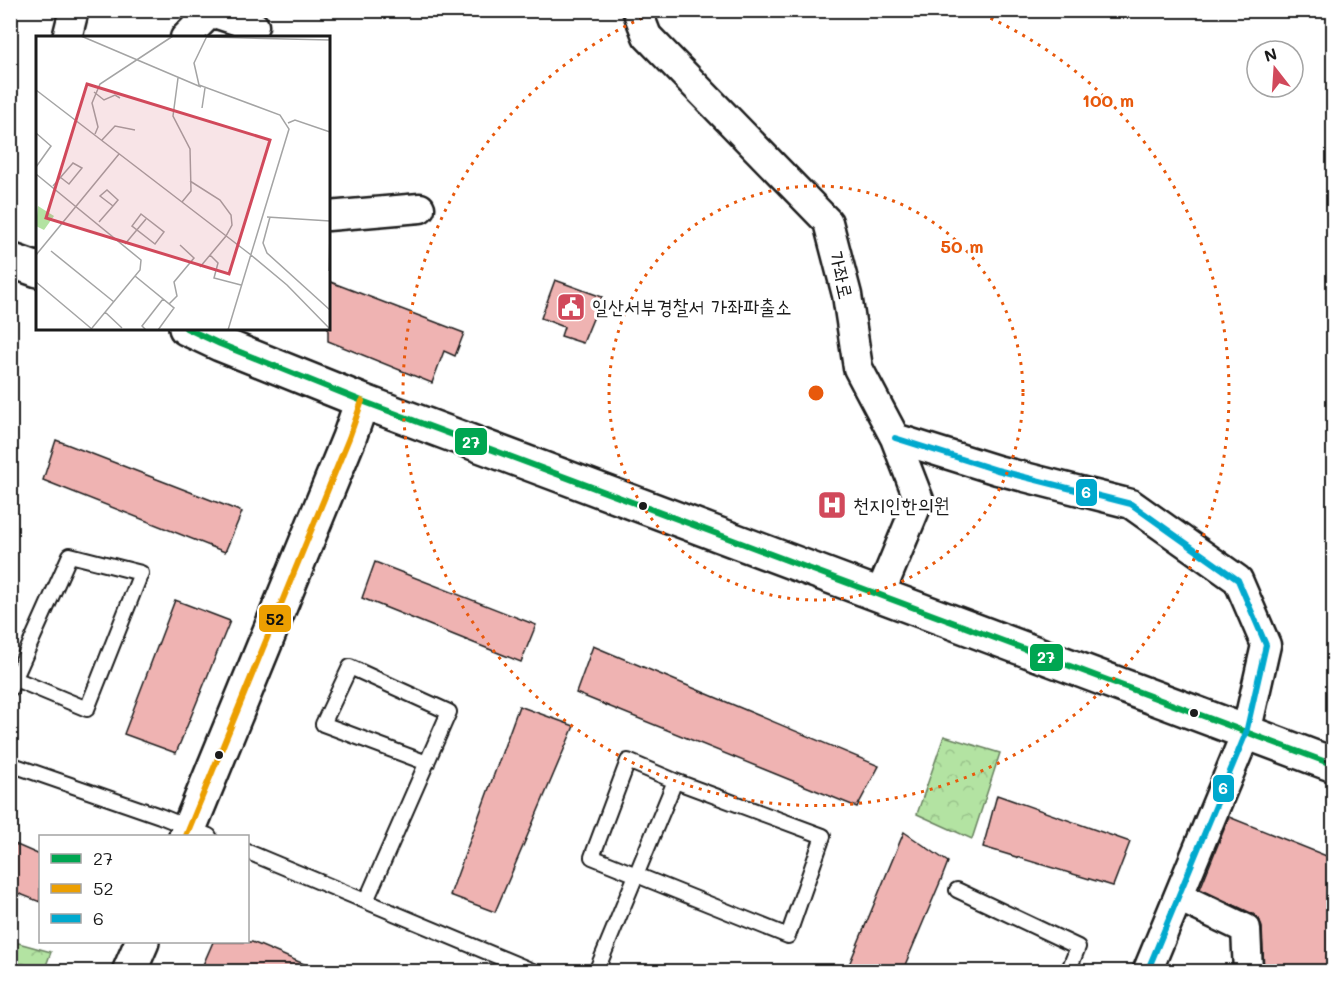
<svg xmlns="http://www.w3.org/2000/svg" width="1344" height="982" font-family="Mali,'Poor Story',sans-serif">
	<style>
		.forest { fill: url(#forest-crowns); stroke: #68805f; stroke-width: 1.5 }
		.building { fill: #efb3b2; stroke: #1c1c1c; stroke-width: 1.5 }
		.lines { fill: none; stroke-linecap: round; stroke-linejoin: round }
		.lane-casing { stroke: #1c1c1c; stroke-width: 18 }
		.street-casing { stroke: #1c1c1c; stroke-width: 33 }
		.secondary-casing { stroke: #1c1c1c; stroke-width: 38 }
		.lane { stroke: #fff; stroke-width: 14 }
		.street { stroke: #fff; stroke-width: 28 }
		.secondary { stroke: #fff; stroke-width: 33 }
		.bus-1-casing { stroke: #fff; stroke-width: 10 }
		.bus-2-casing { stroke: #fff; stroke-width: 10 }
		.bus-3-casing { stroke: #fff; stroke-width: 10 }
		.bus-1 { stroke: #00a651; stroke-width: 6 }
		.bus-2 { stroke: #ec9f01; stroke-width: 6 }
		.bus-3 { stroke: #00a9ce; stroke-width: 6 }
		.ring { fill: none; stroke: #e8590c; stroke-width: 3; stroke-dasharray: 3 6 }
		.bus-dot { fill: #1c1c1c; stroke: #fff; stroke-width: 2 }
		.labels { text-anchor: middle; stroke-width: 6; stroke-linejoin: round; paint-order: stroke }
		.street-label { font-size: 20px; fill: #1c1c1c; stroke: #fff }
		.poi-label { font-size: 20px; fill: #1c1c1c; stroke: #fff; text-anchor: start }
		.inset-road { fill: none; stroke: #a4a4a4; stroke-width: 1.5 }
		.view { fill: #d1495b; fill-opacity: 0.15; stroke: #d1495b; stroke-width: 3 }
		.inset-edge { fill: none; stroke: #1c1c1c; stroke-width: 3 }
		.centre { fill: #e8590c; stroke: #fff; stroke-width: 3 }
		.ring-label { font-size: 18px; text-anchor: middle; font-weight: bold; fill: #e8590c; stroke: #fff; stroke-width: 6; stroke-linejoin: round; paint-order: stroke }
		.line-badge { stroke: #fff; stroke-width: 2 }
		.badge-label { font-size: 16px; text-anchor: middle; font-weight: bold; fill: #fff }
		.pale-badge-label { font-size: 16px; text-anchor: middle; font-weight: bold; fill: #111 }
	</style>
	<defs>
		<pattern id="forest-crowns" width="20" height="18" patternUnits="userSpaceOnUse" patternTransform="scale(1.5)"><rect width="20" height="18" fill="#b3e3a2"/><path d="M2 6a3 3 0 1 1 6 0M12 15a3 3 0 1 1 6 0" fill="none" stroke="#99c28b"/></pattern>
	</defs>
	<rect width="100%" height="100%" fill="#fff"/>
	<filter id="ink" filterUnits="userSpaceOnUse"><feTurbulence type="fractalNoise" baseFrequency=".0167" numOctaves="2"/><feDisplacementMap in="SourceGraphic" scale="12" xChannelSelector="R" yChannelSelector="G"/><feConvolveMatrix kernelMatrix="1 2 1 2 8 2 1 2 1" color-interpolation-filters="sRGB"/></filter>
	<g filter="url(#ink)">
		<path class="forest" d="M944 736 1000 753 972 839 917 814Z
			M11 941 51 952 44 971H11Z"/>
		<path class="building" d="M555 280 602 297 583 343 561 336 564 327 541 318Z
			M328 281 464 333 455 356 444 351 432 383 328 341Z
			M56 440 242 512 225 552 43 480Z
			M375 562 536 625 521 662 362 598Z
			M175 600 230 621 176 753 124 734Z
			M593 646 879 766 857 807 576 693Z
			M519 706 574 726 495 912 450 895Z
			M997 795 1130 842 1113 886 983 847Z
			M1229 817 1334 859V972H1264L1262 928 1259 919 1253 914 1200 889Z
			M904 832 948 862 941 880 902 972H846Z
			M10 842 40 855V902L10 890Z
			M213 942H252L323 972H218L203 965Z"/>
		<g class="lines">
			<g class="lane-casing">
				<path id="lane" d="M10 689 70 555 141 573 87 709 15 679
					M628 761 675 781 823 836 788 936 592 857Z
					M10 764 160 816 209 836
					M248 852 535 972
					M957 890 1078 947 1068 972
					M366 901 449 712 350 667 323 724 427 763
					M596 972 675 781"/>
			</g>
			<g class="street-casing">
				<path id="street" d="M637 10 647 36 828 222 847 295 858 368 895 438 919 500 880 594
					M67 38 74 10
					M185 38 211 12 254 26
					M328 216 420 208
					M895 438 997 470 1131 504 1238 580 1266 645 1246 733 1147 972
					M1179 897 1246 929 1248 972"/>
			</g>
			<g class="secondary-casing">
				<path id="secondary" d="M10 260 38 270
					M186 328 220 344 362 401 1334 765
					M186 836 349 438 362 401
					M129 972 142 942"/>
			</g>
			<use href="#lane" class="lane"/>
			<use href="#street" class="street"/>
			<use href="#secondary" class="secondary"/>
			<g class="bus-1-casing">
				<path id="bus-1" d="M186 328 220 344 362 401 1334 765"/>
			</g>
			<g class="bus-2-casing">
				<path id="bus-2" d="M186 836 349 438 362 401"/>
			</g>
			<g class="bus-3-casing">
				<path id="bus-3" d="M895 438 997 470 1131 504 1238 580 1266 645 1246 733 1147 972"/>
			</g>
			<use href="#bus-1" class="bus-1"/>
			<use href="#bus-2" class="bus-2"/>
			<use href="#bus-3" class="bus-3"/>
		</g>
	</g>
	<g class="ring">
		<circle cx="816" cy="393" r="207"/>
		<path d="M974 11A413 413 0 1 1 658 11"/>
	</g>
	<defs>
		<g id="civic-square" transform="scale(1.5)"><rect x="-9" y="-9" width="18" height="18" rx="4" fill="#d1495b" stroke="#fff"/><path d="M-.6-6.5H3V-4.5H.6V-3L4-1V1h2V6H-6V1h2V-1L-.6-3ZM-1.2 2.5V6h2.4V2.5Z" fill="#fff"/></g>
		<g id="hospital-square" transform="scale(1.5)"><rect x="-9" y="-9" width="18" height="18" rx="4" fill="#d1495b" stroke="#fff"/><path d="M-5-5h3v3.5h4V-5h3V5h-3V1.5h-4V5h-3Z" fill="#fff"/></g>
	</defs>
	<g fill-rule="evenodd">
		<use href="#civic-square" x="571" y="307"/>
		<use href="#hospital-square" x="832" y="505"/>
	</g>
	<g class="bus-dot">
		<circle cx="643" cy="506" r="5"/>
		<circle cx="1194" cy="713" r="5"/>
		<circle cx="219" cy="755" r="5"/>
	</g>
	<g class="labels">
		<g class="street-label">
			<text transform="translate(841 275) rotate(77)" y="7">가좌로</text>
		</g>
		<g class="poi-label">
			<text x="592" y="314">일산서부경찰서 가좌파출소</text>
			<text x="853" y="512">천지인한의원</text>
		</g>
	</g>
	<g transform="translate(36 36)">
		<rect width="294" height="294" fill="#fff"/>
		<path d="M2 170 18 180 8 194 0 190Z" fill="#b3e3a2"/>
		<path class="inset-road" d="M45 0 165 51M171 0 158 27 163 49 244 79 253 93 192 294M171 1 294 4M142 42 137 80 154 113 155 155 146 166M0 54 215 219 251 249 294 293M58 56 68 64 79 59 84 62M166 72 169 52M252 87 259 84 294 96M0 97 15 110 0 131M59 98 62 91 56 67 64 48 137 0M66 104 79 90 99 94M0 138 105 224 104 234 56 292M154 145 184 164 195 179 196 189 190 200 164 231M17 150 37 127 46 132 33 148 24 141M105 178 128 196 119 208 96 190ZM231 181 294 185M234 181 227 207 231 217 294 274M63 186 77 170 82 164 71 154 64 160 77 170M89 208 110 183M15 215 78 266M0 219 83 118M174 219 182 227 178 242 205 249M293 235 294 197M99 240 138 272 122 294M0 246 57 294M133 268 141 260 138 246 158 222 144 209M69 276 86 292M110 294 106 290 127 263"/>
		<path class="view" d="M51 48 234 104 193 238 10 182Z"/>
		<rect width="294" height="294" class="inset-edge"/>
	</g>
	<circle cx="816" cy="393" r="9" class="centre"/>
	<g class="ring-label">
		<text x="1108" y="107">100 m</text>
		<text x="962" y="253">50 m</text>
	</g>
	<g class="line-badge">
		<rect x="454" y="427" width="34" height="29" rx="6" fill="#00a651"/>
		<rect x="1075" y="478" width="23" height="29" rx="6" fill="#00a9ce"/>
		<rect x="258" y="604" width="34" height="29" rx="6" fill="#ec9f01"/>
		<rect x="1029" y="643" width="35" height="29" rx="6" fill="#00a651"/>
		<rect x="1212" y="774" width="23" height="29" rx="6" fill="#00a9ce"/>
	</g>
	<g class="badge-label">
		<text x="471" y="448">27</text>
		<text x="1086" y="498">6</text>
		<text x="1046" y="663">27</text>
		<text x="1223" y="794">6</text>
	</g>
	<g class="pale-badge-label">
		<text x="275" y="625">52</text>
	</g>
	<rect width="1344" height="982" fill="none" stroke="#fff" stroke-width="36"/>
	<rect x="18" y="18" width="1308" height="946" fill="none" stroke="#1c1c1c" stroke-width="2" filter="url(#ink)"/>
	<rect x="39" y="835" width="210" height="108" fill="#ffffff" stroke="#a4a4a4" stroke-width="1.5"/>
	<rect x="51" y="854" width="30" height="9" fill="#00a651" stroke="#a4a4a4" stroke-width="1.5"/>
	<text x="93" y="865" font-size="18" fill="#1c1c1c">27</text>
	<rect x="51" y="884" width="30" height="9" fill="#ec9f01" stroke="#a4a4a4" stroke-width="1.5"/>
	<text x="93" y="895" font-size="18" fill="#1c1c1c">52</text>
	<rect x="51" y="914" width="30" height="9" fill="#00a9ce" stroke="#a4a4a4" stroke-width="1.5"/>
	<text x="93" y="925" font-size="18" fill="#1c1c1c">6</text>
	<g transform="translate(1275 69) rotate(343)"><circle r="28" fill="#ffffff" stroke="#a4a4a4" stroke-width="1.5"/>
	<path d="M0-4.5L10 22L0 15L-10 22Z" fill="#d1495b"/>
	<text y="-9" font-size="16" font-weight="bold" text-anchor="middle" fill="#1c1c1c">N</text>
	</g>
</svg>
